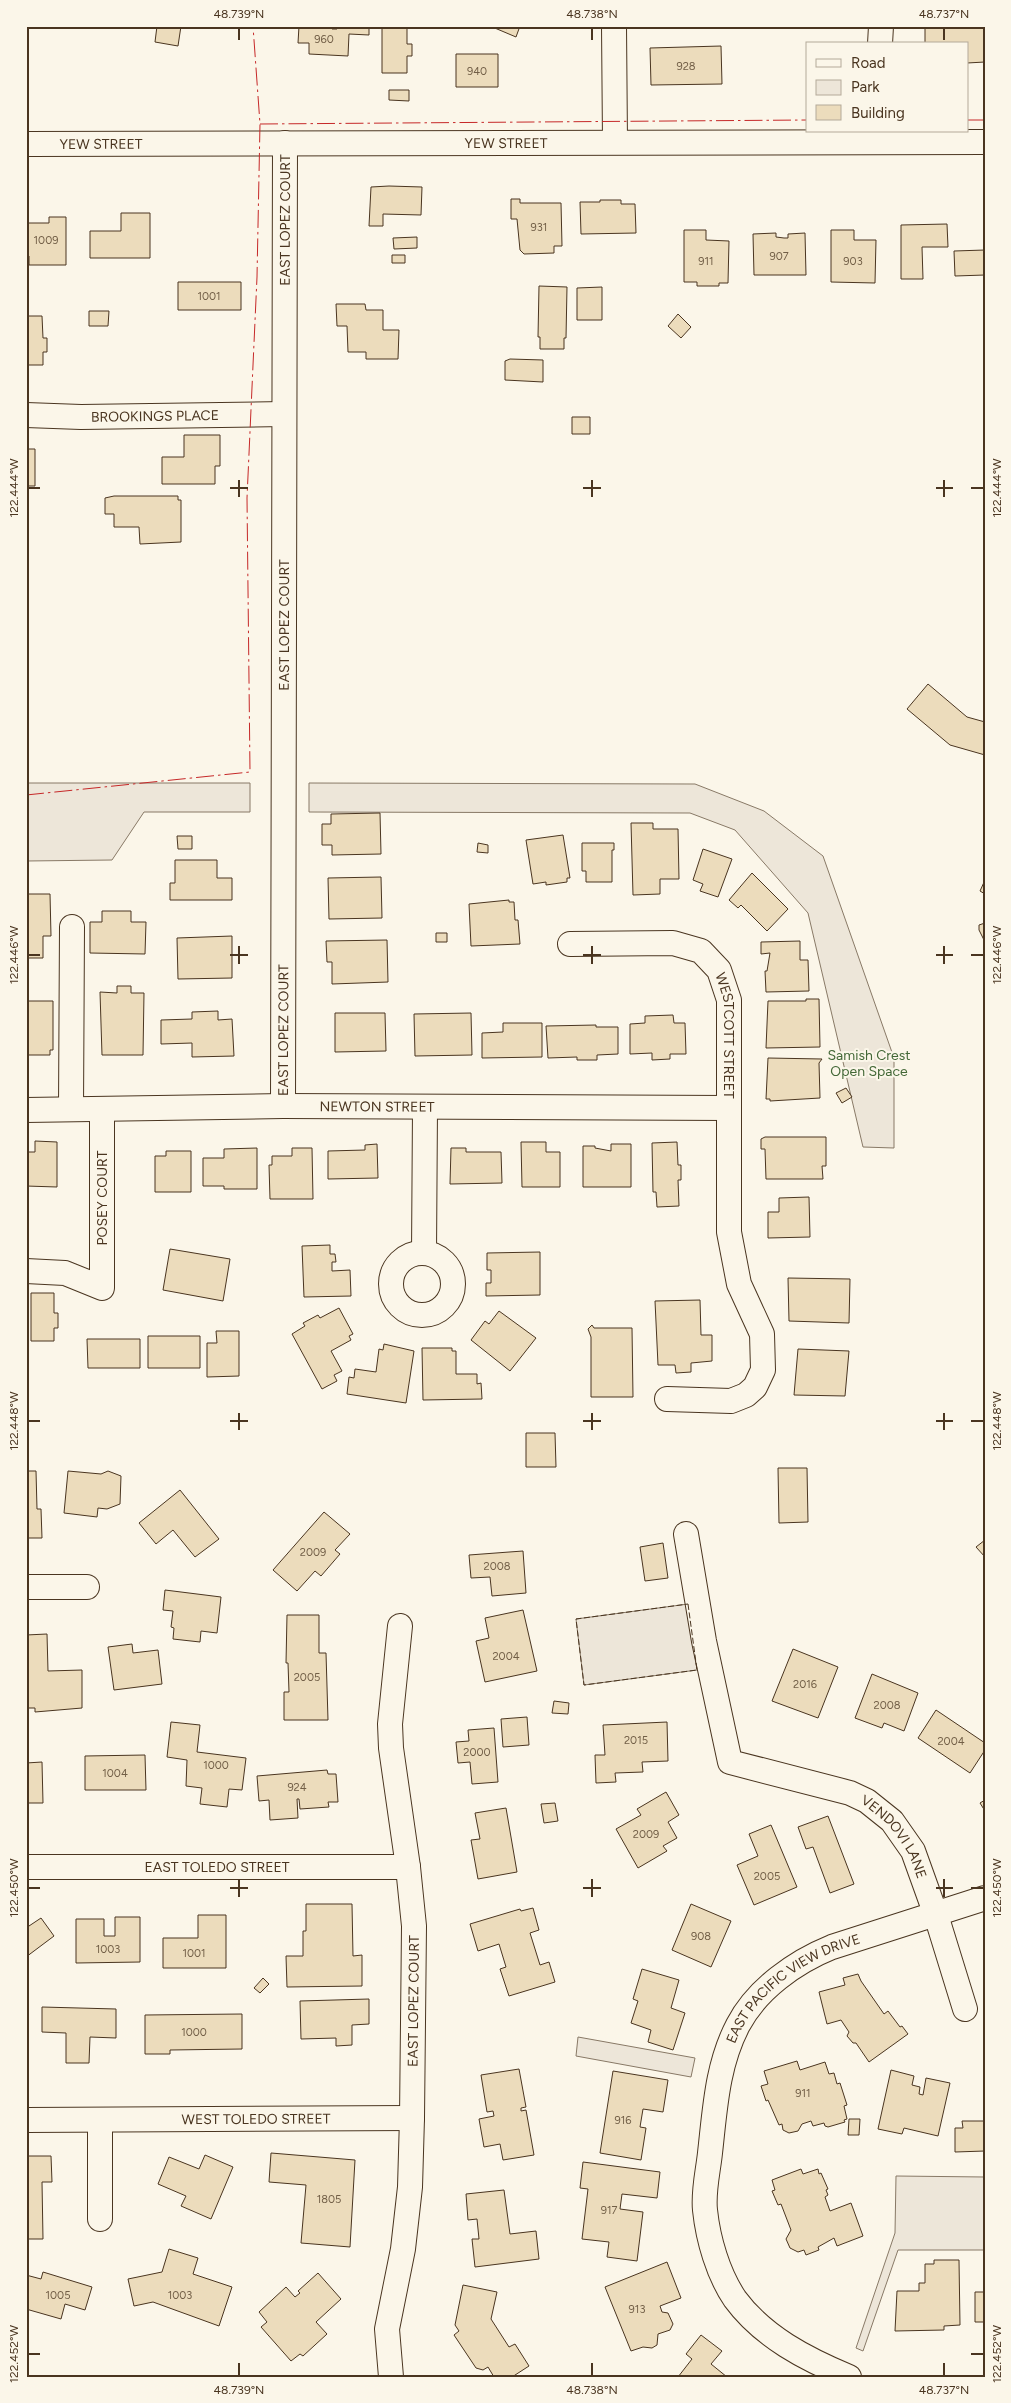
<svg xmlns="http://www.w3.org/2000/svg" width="1011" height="2403" font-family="Figtree,sans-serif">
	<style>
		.green { fill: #ede6d9; stroke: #887966 }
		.building { fill: #ecdcbc; stroke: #4a3520 }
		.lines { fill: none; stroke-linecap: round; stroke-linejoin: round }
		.minor-casing { stroke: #4a3520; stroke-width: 26 }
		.minor { stroke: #fbf6e9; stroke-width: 24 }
		.fence { stroke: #4a3520; stroke-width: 1; stroke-dasharray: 6 2.5; stroke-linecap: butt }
		.power { stroke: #c62828; stroke-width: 1; stroke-dasharray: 18 4 2.5 4; stroke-linecap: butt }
		.ticks { fill: none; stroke: #4a3520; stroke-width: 2 }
		.labels { text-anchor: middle; stroke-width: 4; stroke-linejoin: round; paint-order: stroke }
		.number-label { font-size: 11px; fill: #725f47 }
		.street-label { font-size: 14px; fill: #4a3520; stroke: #fbf6e9 }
		.park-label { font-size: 14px; fill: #436837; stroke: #fbf6e9 }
		.neatline { fill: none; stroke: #4a3520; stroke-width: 2 }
		.ticks-label { font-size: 12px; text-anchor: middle; fill: #4a3520 }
	</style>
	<rect width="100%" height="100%" fill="#fbf6e9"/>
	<path class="green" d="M26 783H250V812H144L112 860 26 861Z
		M309 783 695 784 764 811 823 856 894 1058V1148L863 1147 808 913 735 830 690 813 309 812Z
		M688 1604 697 1670 584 1685 576 1619Z
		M578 2037 695 2058 691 2077 576 2056Z
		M896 2176 985 2177V2250H898L863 2351 856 2348 895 2233Z"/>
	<path class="building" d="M157 26H181L178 46 155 42Z
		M299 26H332V29H337V26H369V35L349 34 348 56 309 54V43H298Z
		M382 26H407V44H412V56H407V73H382Z
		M490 26H520L516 37Z
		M925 26H985V62L967 63V44H925Z
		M721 46 722 84 651 85 650 48Z
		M456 54H498V87H456Z
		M389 90H409V101L389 100Z
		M389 186 422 187 421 215 383 214V226H369L371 187Z
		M511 199H520V203H561L562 246H554V253L524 254 520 250 517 219H511Z
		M600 200H621V204H635L636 233 581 234 580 202H600Z
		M121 213H150V258H90V231H121Z
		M49 217H66V265H29V256H26V223H49Z
		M947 224 948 247H922L923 279H901V225Z
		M684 230H706V240L729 241 728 283H719V286H697V282H684Z
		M831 230H854V240H876L875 283 831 282Z
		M776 233V237L784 238H788V234L805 233 806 275H754L753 234Z
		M417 237V248L394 249 393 238Z
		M985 250V275L955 276 954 251Z
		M392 255H405V263H392Z
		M178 282H241V310H178Z
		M539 286 567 287 566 338H564V349H540V337H538Z
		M602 287V320H577V288Z
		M336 304H365L366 310H383V330H399L398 359H366V352H348L347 326H337Z
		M89 311H109L108 326H89Z
		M678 314 691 327 681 338 668 326Z
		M26 316H42L43 338H47V352H43V365H26Z
		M510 359 543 360V382L505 380V361Z
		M572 417H590V434H572Z
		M184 435H220V466H215V484H162V457H184Z
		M26 449H35V486H26Z
		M114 496H178V500H181V542L140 544 139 527H114V514H105V498Z
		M928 684 967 717 985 722V755L950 745 907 709Z
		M380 813 381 854 332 855V845H322V824H331V814Z
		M631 823H653V829H678L679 879H660V894L633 895Z
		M563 835 570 878H567V882L546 885V882L533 884 526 840Z
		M177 836H192V849H178Z
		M478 843 488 845V853L477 852Z
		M582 843H614V850H612V882H586V871H582Z
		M703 849 732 859 718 897 700 891 703 884 693 880Z
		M175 860H217V878H232V900H170V883H175Z
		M752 873 788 909 767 931 741 905 738 908 729 900Z
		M381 877 382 918 329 919 328 878Z
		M985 880V894L980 891Z
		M26 894H50L51 936H43V958H26Z
		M509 900V902H514L515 920H518L520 944 471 946 469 904Z
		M102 911H131V922H146L145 954 90 953V922H102Z
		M985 923V942L979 930V925Z
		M436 933H447V942H436Z
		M232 936V978L178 979 177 938Z
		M387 940 388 982 332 984V962H327L326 941Z
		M800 941V960H808L809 991 766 992 765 971H767L770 953 761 954V942Z
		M117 986H131V993H144L143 1055H102L100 992 117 993Z
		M26 994 27 1001H53V1050H50V1055H28Z
		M806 999H819L820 1047 766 1048 768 1001H806Z
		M218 1011V1020L232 1019 234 1056 192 1057V1043L161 1044V1020L192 1019V1012Z
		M335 1013H385L386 1051 335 1052Z
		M471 1013 472 1055 415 1056 414 1014Z
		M673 1015 674 1023H685L686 1054H670V1059L652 1060V1053L630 1054V1024L645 1023V1016Z
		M503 1023H542V1057L482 1058V1033L503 1032Z
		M596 1025V1027H618V1054L597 1055V1060H577V1057L548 1058 546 1026Z
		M768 1058 822 1059 819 1063 820 1098 770 1101V1099H766Z
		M846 1088 852 1097 842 1103 836 1093Z
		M765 1137H826V1166H822L823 1179H766L765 1149H761V1139Z
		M35 1141 57 1142V1187L26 1186V1152H35Z
		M521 1142H546V1152H560V1187H522Z
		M677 1142 678 1165H681V1180H678L679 1206 657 1207 656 1192H653L652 1143Z
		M377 1144 378 1178 328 1179V1151L365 1150V1145Z
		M611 1144H631V1187H583V1146H595V1148L611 1151Z
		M257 1148V1189H224V1186H203V1158H224V1149Z
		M292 1148H312L313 1199H270L269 1165H272V1156H292Z
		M451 1148H466V1152H501L502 1183 450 1184Z
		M166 1151H191V1192H155V1156H166Z
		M809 1197 810 1237 768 1238V1212H779V1198Z
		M330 1245V1254H335L336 1262H332V1271L350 1270 351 1296 304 1297 302 1246Z
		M170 1249 230 1259 223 1301 163 1290Z
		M540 1252V1295L486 1296V1283H491V1270H487V1253Z
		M788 1278 850 1279 849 1323 789 1321Z
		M31 1293H54V1313H58V1328H54V1341H31Z
		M700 1300 701 1335H712V1361L691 1363V1372L676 1373 675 1365H658L655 1301Z
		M339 1308 353 1334 349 1336 351 1340 331 1351 342 1371 334 1375 337 1381 322 1389 292 1334 305 1326 303 1323 318 1315 320 1318Z
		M499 1311 536 1338 510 1371 471 1340 485 1321 489 1324Z
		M592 1325 594 1328H632L633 1397H591V1337L588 1329Z
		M216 1331H239V1376L207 1377V1343H217Z
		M148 1336H200V1368H148Z
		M87 1339H140V1368H88Z
		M384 1344 414 1351 406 1403 347 1394 349 1377 354 1378 355 1369 376 1372 379 1349 383 1350Z
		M422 1348H452V1351H456V1374H477V1384L481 1383 482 1399 423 1400Z
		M798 1349 849 1351 845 1396 794 1395Z
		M526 1433H555L556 1467H526Z
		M778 1468H807L808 1522 779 1523Z
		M26 1471H36L37 1509H41L42 1538H26Z
		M68 1471 101 1474 108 1471 121 1476 120 1504 107 1509 98 1508 97 1517 64 1513Z
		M180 1490 219 1539 195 1557 173 1530 156 1544 139 1523Z
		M324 1512 350 1534 335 1550 340 1554 321 1576 315 1571 297 1591 273 1570Z
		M985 1540V1557L976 1547Z
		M663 1543 668 1578 645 1581 640 1547Z
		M523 1551 526 1593 492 1596 490 1577 471 1578 469 1555Z
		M165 1590 221 1597 217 1633 201 1631 200 1642 173 1639 174 1628 171 1627 173 1611 163 1610Z
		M523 1610 537 1671 485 1682 476 1641 489 1638 485 1618Z
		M287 1615H319V1653H326L328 1720H284V1692H289L288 1663H286Z
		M47 1634 48 1671 82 1670V1708L35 1712V1708H26V1635Z
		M132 1644 133 1653 158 1650 162 1684 114 1690 108 1647Z
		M793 1649 838 1667 818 1718 772 1701Z
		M872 1674 918 1693 904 1731 884 1723 882 1728 855 1718Z
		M554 1701 569 1703 568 1714 552 1713Z
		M936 1710 985 1743V1750L970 1773 918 1738Z
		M527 1717 529 1745 503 1747 501 1719Z
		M171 1722 200 1725 197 1752 246 1758 242 1790 229 1789 227 1807 200 1804 202 1788 186 1786 187 1760 167 1757Z
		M667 1722 668 1761 642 1762 643 1772 615 1773 616 1782 596 1783 595 1755H605L603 1725Z
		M494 1728 498 1782 472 1784 470 1762 458 1763 456 1742 469 1741 468 1730Z
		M145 1755 146 1790H85V1756Z
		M42 1762 43 1803H26V1763Z
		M327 1770 328 1774H336L338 1802H328L329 1807 300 1809 299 1799H297L298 1818 270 1820 269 1800 259 1801 257 1776Z
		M666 1792 679 1815 668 1822 677 1838 663 1846 667 1851 638 1868 616 1829 641 1815 637 1809Z
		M985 1800V1811L980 1803Z
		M555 1803 558 1821 544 1823 541 1804Z
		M506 1808 517 1872 478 1879 471 1840 480 1839 475 1813Z
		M828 1816 854 1884 830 1893 813 1847 806 1849 798 1827Z
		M771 1825 797 1887 754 1905 737 1865 758 1856 749 1834Z
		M306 1904H352L353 1956 362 1955V1986L287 1987 286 1956H303V1931H306Z
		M691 1904 731 1921 711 1967 672 1950Z
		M533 1908 539 1930 530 1933 540 1965 549 1962 555 1982 509 1996 500 1969 506 1967 499 1944 478 1951 470 1924 520 1909 521 1911Z
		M198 1915H226V1968H163V1938H198Z
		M115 1917H140V1962L76 1963V1919H104V1936H115Z
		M41 1918 54 1936 26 1957V1928Z
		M642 1969 679 1980 671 2008 685 2013 673 2050 648 2042 651 2030 631 2023 638 2001 633 1999Z
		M858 1974 861 1981 884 2014 888 2011 900 2027 902 2026 908 2034 869 2062 856 2043H853L847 2036 849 2032 841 2020 827 2024 819 1992 845 1985 843 1978Z
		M263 1978 269 1984 260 1993 254 1988Z
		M369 1999V2024L352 2025V2045L336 2046V2038L301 2039 300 2001Z
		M42 2007 116 2009V2038L90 2037 89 2063H66V2033L42 2032Z
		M242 2014V2049L170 2050V2054H145V2015Z
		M797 2061 800 2070 825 2062 829 2074 834 2073 837 2084 840 2083 847 2105 844 2106 847 2119 844 2120 845 2122 828 2127 825 2126 824 2123 813 2126 811 2121 802 2124 798 2131 789 2133 783 2130 782 2124 779 2125 768 2100 766 2101 761 2086 768 2084 764 2071Z
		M519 2069 526 2107 521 2108V2111L526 2110 534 2155 503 2160 500 2144 484 2147 479 2119 494 2116 493 2111 487 2112 481 2075Z
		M891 2070 914 2076 912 2085 920 2087 919 2094 923 2095 926 2078 950 2083 938 2136 904 2128 902 2134 878 2129Z
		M613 2071 668 2080 663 2112 643 2109 640 2127 646 2128 641 2160 600 2153Z
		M849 2119H860L859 2135H848Z
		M962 2121H985V2151L955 2152V2128H963Z
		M271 2153 355 2160 350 2247 301 2243 306 2185 269 2182Z
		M205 2155 233 2167 211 2219 181 2206 186 2196 158 2184 169 2157 199 2169Z
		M26 2156H51L52 2182H42L43 2239H26Z
		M583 2162 660 2172 657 2198 622 2194 620 2209 643 2212 637 2261 607 2257 609 2242 582 2239 588 2189 580 2188Z
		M801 2169 803 2174 818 2169 819 2174 821 2173 828 2189 826 2190 828 2195 825 2197 830 2211 851 2203 863 2236 837 2246 834 2238 818 2247 819 2250 806 2255 804 2250 798 2252 790 2248 786 2239 791 2230 781 2204 778 2205 772 2191 775 2190 772 2180Z
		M504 2190 510 2234 536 2231 539 2259 475 2267 472 2239H479L477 2219 468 2220 466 2194Z
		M169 2249 198 2258 193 2274 232 2287 219 2326 153 2302 134 2306 128 2279 162 2272Z
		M934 2260H959L960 2325 944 2326V2330L895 2331 897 2291H919V2283H925V2264H934Z
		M667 2262 681 2298 660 2306 662 2312 668 2313 673 2324 670 2330 658 2334 657 2345 652 2348 643 2347 631 2351 605 2287Z
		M43 2272 92 2287 85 2310 65 2304 61 2319 26 2309V2275L41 2279Z
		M318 2273 341 2299 316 2322 327 2334 303 2356 300 2354 291 2361 261 2327 267 2322 259 2312 286 2287 295 2297 300 2293 298 2291Z
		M463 2285 497 2292 491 2319 509 2347 515 2344 529 2366 512 2377H494L488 2367 483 2370 476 2368 454 2335 459 2331 455 2325Z
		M975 2292H985V2322H975Z
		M701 2335 722 2351 711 2364 727 2377H678L692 2359 686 2354Z"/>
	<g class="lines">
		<g class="minor-casing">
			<g id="minor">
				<path d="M614 26 615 142"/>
				<path d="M880 44 881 26"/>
				<path id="s1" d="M26 144 985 142"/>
				<path id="s2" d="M26 415 81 417 284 414"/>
				<path id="s3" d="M570 944 673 943 701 951 719 970 729 1000V1232L739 1284 762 1334 763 1370 755 1387 746 1395 731 1401 667 1399"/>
				<path id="s4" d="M283 1106 285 143"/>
				<path d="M71 1109 72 927"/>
				<path id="s5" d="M26 1110 283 1106 728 1108"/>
				<path d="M424 1253 425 1108"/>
				<circle cx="422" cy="1284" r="31"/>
				<path d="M26 1271 65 1273 102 1288V1109"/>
				<path id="s6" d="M686 1534 704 1641 730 1762 850 1793 867 1801 892 1821 913 1851 936 1915 965 2009"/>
				<path d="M26 1587H87"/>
				<path id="s7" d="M26 1867H408"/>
				<path id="s8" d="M26 2120 412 2118"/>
				<path d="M100 2219V2120"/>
				<path id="s9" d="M391 2377 387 2329 403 2249 410 2187 412 2118 414 1926 408 1867 391 1748 390 1724 400 1626"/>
				<path id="s10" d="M849 2377C806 2359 763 2337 735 2299 718 2274 708 2239 705 2210 703 2191 708 2172 710 2153 715 2109 717 2065 738 2025 757 1989 795 1962 832 1947L985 1898"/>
			</g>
		</g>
		<use href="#minor" class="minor"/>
		<path class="fence" d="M688 1604 697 1670 584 1685 576 1619Z"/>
		<path class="power" d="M967 120H985
			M260 124 807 120
			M26 795 250 772 247 498 257 277 260 124 253 26"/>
	</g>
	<path class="ticks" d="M239 28V40M592 28V40M944 28V40M239 480V497M592 480V497M944 480V497M28 488H40M230 488H248M583 488H601M936 488H953M971 488H984M239 946V964M592 946V964M944 946V964M28 955H40M230 955H248M583 955H601M936 955H953M971 955H984M239 1413V1430M592 1413V1430M944 1413V1430M28 1421H40M230 1421H248M583 1421H601M936 1421H953M971 1421H984M239 1879V1897M592 1879V1897M944 1879V1897M28 1888H40M230 1888H248M583 1888H601M936 1888H953M971 1888H984M28 2354H40M971 2354H984M239 2363V2376M592 2363V2376M944 2363V2376"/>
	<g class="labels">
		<g class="number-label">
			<text x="324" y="43">960</text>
			<text x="686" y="70">928</text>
			<text x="477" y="75">940</text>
			<text x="539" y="231">931</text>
			<text x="46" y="244">1009</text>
			<text x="779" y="260">907</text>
			<text x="706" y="265">911</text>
			<text x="853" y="265">903</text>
			<text x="209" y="300">1001</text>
			<text x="313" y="1556">2009</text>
			<text x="497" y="1570">2008</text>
			<text x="506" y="1660">2004</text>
			<text x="307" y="1681">2005</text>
			<text x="805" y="1688">2016</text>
			<text x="887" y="1709">2008</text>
			<text x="636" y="1744">2015</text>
			<text x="951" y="1745">2004</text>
			<text x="477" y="1756">2000</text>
			<text x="216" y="1769">1000</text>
			<text x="115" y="1777">1004</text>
			<text x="297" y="1791">924</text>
			<text x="646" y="1838">2009</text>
			<text x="767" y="1880">2005</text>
			<text x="701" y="1940">908</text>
			<text x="108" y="1953">1003</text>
			<text x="194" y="1957">1001</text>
			<text x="194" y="2036">1000</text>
			<text x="803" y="2097">911</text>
			<text x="623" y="2124">916</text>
			<text x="329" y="2203">1805</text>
			<text x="609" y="2214">917</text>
			<text x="58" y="2299">1005</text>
			<text x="180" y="2299">1003</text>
			<text x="637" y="2313">913</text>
		</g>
		<g class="street-label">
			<text dy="5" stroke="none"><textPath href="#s1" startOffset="480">YEW STREET</textPath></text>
			<text dy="5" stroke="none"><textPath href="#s1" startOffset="75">YEW STREET</textPath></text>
			<text dy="5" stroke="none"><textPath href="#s4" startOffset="886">EAST LOPEZ COURT</textPath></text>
			<text dy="5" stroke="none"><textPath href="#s2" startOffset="129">BROOKINGS PLACE</textPath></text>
			<text dy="5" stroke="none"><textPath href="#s4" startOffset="481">EAST LOPEZ COURT</textPath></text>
			<text dy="5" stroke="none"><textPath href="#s4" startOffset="76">EAST LOPEZ COURT</textPath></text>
			<text dy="5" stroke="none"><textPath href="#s3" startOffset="225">WESTCOTT STREET</textPath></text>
			<text dy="5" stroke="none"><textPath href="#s5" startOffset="351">NEWTON STREET</textPath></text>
			<text transform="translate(102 1198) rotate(-90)" y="5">POSEY COURT</text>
			<text dy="5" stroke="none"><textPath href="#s6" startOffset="421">VENDOVI LANE</textPath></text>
			<text dy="5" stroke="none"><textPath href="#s7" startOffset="191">EAST TOLEDO STREET</textPath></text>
			<text dy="5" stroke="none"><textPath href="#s10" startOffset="491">EAST PACIFIC VIEW DRIVE</textPath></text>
			<text dy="5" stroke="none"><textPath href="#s9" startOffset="378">EAST LOPEZ COURT</textPath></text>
			<text dy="5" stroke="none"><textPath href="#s8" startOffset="230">WEST TOLEDO STREET</textPath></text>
		</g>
		<g class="park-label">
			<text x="869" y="1060">Samish Crest<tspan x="869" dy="16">Open Space</tspan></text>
		</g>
	</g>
	<rect width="1011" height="2403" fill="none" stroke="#fbf6e9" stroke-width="55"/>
	<rect x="806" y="42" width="162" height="90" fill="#fbf6e9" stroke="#b4a999"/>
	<rect x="816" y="59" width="25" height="8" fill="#fbf6e9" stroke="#b4a999"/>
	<text x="851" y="68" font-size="15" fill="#4a3520">Road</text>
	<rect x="816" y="80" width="25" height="15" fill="#ede6d9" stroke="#b4a999"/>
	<text x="851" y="92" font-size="15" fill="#4a3520">Park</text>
	<rect x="816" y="105" width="25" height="15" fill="#ecdcbc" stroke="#b4a999"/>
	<text x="851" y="118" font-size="15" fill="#4a3520">Building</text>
	<rect x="28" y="28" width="956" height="2348" class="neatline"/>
	<g class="ticks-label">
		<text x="239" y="18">48.739°N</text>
		<text x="592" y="18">48.738°N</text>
		<text x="944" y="18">48.737°N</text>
		<text transform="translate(997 488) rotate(-90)" y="4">122.444°W</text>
		<text transform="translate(14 488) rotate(-90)" y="4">122.444°W</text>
		<text transform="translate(997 955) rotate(-90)" y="4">122.446°W</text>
		<text transform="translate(14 955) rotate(-90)" y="4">122.446°W</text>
		<text transform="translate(14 1421) rotate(-90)" y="4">122.448°W</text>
		<text transform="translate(997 1421) rotate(-90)" y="4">122.448°W</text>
		<text transform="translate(14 1888) rotate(-90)" y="4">122.450°W</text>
		<text transform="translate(997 1888) rotate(-90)" y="4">122.450°W</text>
		<text transform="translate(14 2354) rotate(-90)" y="4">122.452°W</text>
		<text transform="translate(997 2354) rotate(-90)" y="4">122.452°W</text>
		<text x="239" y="2394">48.739°N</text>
		<text x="592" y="2394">48.738°N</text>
		<text x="944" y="2394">48.737°N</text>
	</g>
</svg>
